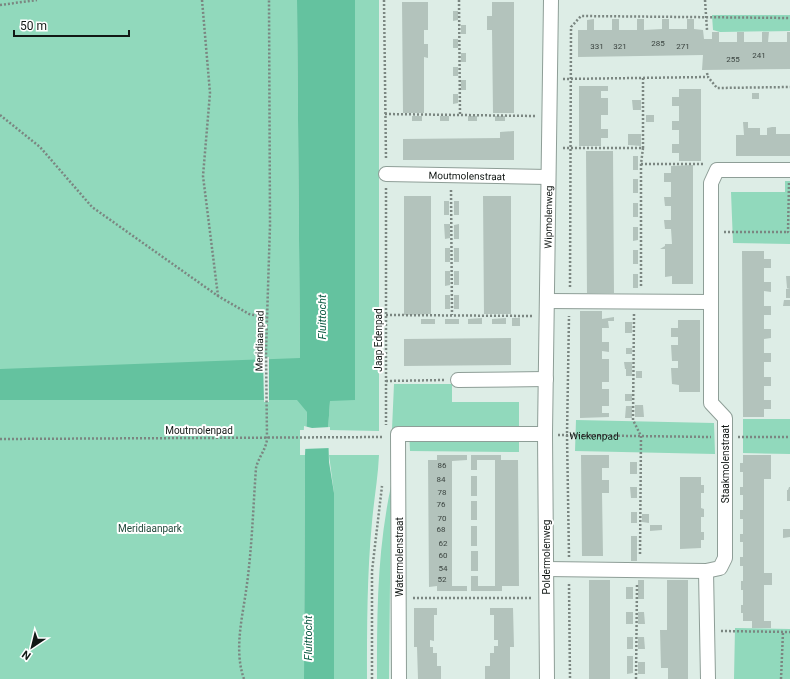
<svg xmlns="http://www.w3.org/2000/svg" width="790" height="679" font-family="Roboto,sans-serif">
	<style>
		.green { fill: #91d9bc }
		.water { fill: #64c29f }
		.pier { fill: #ddede6 }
		.building { fill: #b3c3bc }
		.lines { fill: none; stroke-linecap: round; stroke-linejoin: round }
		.minor-casing { stroke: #8e9e97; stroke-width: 16 }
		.path { stroke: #7b8681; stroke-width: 2.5; stroke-dasharray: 2 2; stroke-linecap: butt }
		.minor { stroke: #fff; stroke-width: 14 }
		.labels { text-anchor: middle; stroke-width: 4; stroke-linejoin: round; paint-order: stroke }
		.number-label { font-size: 8px; fill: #3a433f }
		.street-label { font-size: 10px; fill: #121815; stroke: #fff }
		.park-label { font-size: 10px; fill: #1f4839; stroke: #fff }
		.water-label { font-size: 11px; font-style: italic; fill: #0e5b44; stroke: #fff }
	</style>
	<rect width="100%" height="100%" fill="#ddede6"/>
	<path class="green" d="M0 0H297L300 358 307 412 306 430H300V455H305L304 679H0Z
		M355 0H379V431L328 430 330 400H355Z
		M712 15H790V31L720 32 713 30Z
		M785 181H790V244L733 243 731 192H785Z
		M394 384H452V402H519V452L410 451 409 429H392Z
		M743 419H790V454L743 453Z
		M576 420 714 423 715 454 575 451Z
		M329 455H379C378 478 374 499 372 522 367 574 367 627 367 679H334V493Z
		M391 486 389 679H377C377 612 377 552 391 486Z
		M735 628 790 629V679H734Z"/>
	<path class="water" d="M297 0H355V400L330 401 328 430 329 462 334 493V679H304L305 455 307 412 297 400H0V369L300 358Z"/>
	<path class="pier" d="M269 357V402H264L263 358Z
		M304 426 312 428 330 427V448L303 449Z"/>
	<path class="building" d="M402 2H428V30H424V44H428V58L424 57V113H403Z
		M492 2H514V113H493L492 30H487V16H492Z
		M453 11H458V20L453 21Z
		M594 19V30H612V19H619V30H637V19H644V30L662 29V19H669V29H687V19H694V29L703 30 704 39H712V32H719V42H737V32H744V42H762V32H769L768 42H787V32H790V69L702 70 703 55 578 57V30H587V20Z
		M461 25H466V34H461Z
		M453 39H458V48H453Z
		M461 53H466V62H461Z
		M453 67H458V76H453Z
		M461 80H466V90H461Z
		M579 86H608V91H601V98H608V115H601V129H608V138H601V146H579Z
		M679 89H701V161H679V153H672V144H679V130H672V121H679V106H672V97H679Z
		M752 93H759V99H752Z
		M453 94H458V103L453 104Z
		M632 100H641V110H633Z
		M646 115H654V122H646Z
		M412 116H422V121H412Z
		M440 116H449V121H440Z
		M468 116H477V121H468Z
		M495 116H505V121H495Z
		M743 122H748V128H760V135H767V128L772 127H776V134H790V156H736V135H744Z
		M514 131V160H403V139L500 138V132Z
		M628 134H641V146L628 145Z
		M586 151H613L614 293H587Z
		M633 156H638V170H633Z
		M693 165V284H672V276L665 277V249H660L665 246V244H672L671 229H665L664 220H671V206H665L664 197H671V182H664V173H671V166Z
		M633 179H638V193H633Z
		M404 196H431V314L404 315Z
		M483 196H511V314H484Z
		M444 201H449V215H444Z
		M454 201H459V215H454Z
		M633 203H638V217H633Z
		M444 224H450V238L445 239Z
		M459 224V239H454V225Z
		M633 227H638V240L633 241Z
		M445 248H450V262H445Z
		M454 248H459V262H454Z
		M633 250H638V264H633Z
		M742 251H764V259H771V268H764V282H771V292L764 291V306H771V315H764V329H771V338L764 339V353H771V362H764V377H771V386H764V400H771V409H764V417H743Z
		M445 271H450V285L445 286Z
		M454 271H459V285H454Z
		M633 274H638V288H633Z
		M786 276H790V288H787Z
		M790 288V298H786V289Z
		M445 295H450V309H445Z
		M454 295H459V309H454Z
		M784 300H790V306H783Z
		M580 311H602V319L614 317V321H608L609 328H602V342H609V352L602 351V359H609V382H602V389H609V406H602V413H609V417L580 418Z
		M482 318V324H468V319Z
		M506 318V324H492V319Z
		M512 318H520V326H512Z
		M421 319H435V324H421Z
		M445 319H459V324H445Z
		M678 320H700V392H679V385L672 384 671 368H678V361H672L671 345H678V337H671V328H678Z
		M625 322H632V333H625Z
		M511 338V365L404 366V339Z
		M626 348H632V354H626Z
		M624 362H632V369H625Z
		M626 369H632V376H626Z
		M636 371H642V378H636Z
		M625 394H632V401H625Z
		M635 405H643L644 417H635Z
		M626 406H632V418H625Z
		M437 455H467V460L452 461V586H467V591H437V586L429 587 428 460H437Z
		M471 455H501V460H518L519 586H502V591H471V576H478V586H495V460H477V470H471Z
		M581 455H609V468H602V480H609V493H602L603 556H582Z
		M743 455H771V479H764V573H772V585H764V621H771V628H752V621H743V613H741V605H743V590H741V581H743V566H740V557H743V542H740V534H743V519H740V510H743V495H740V487H743V472H740V463H743Z
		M630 462H637V474H630Z
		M471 476H477V496H471Z
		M680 477H701V485H704V493H701V508L704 509V517H701V532H704V540H701V548L680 549Z
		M630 487H637V498H631Z
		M789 487H790V501H787V490H788Z
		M471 501H477V520H471Z
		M631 512H637V523H631Z
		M642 514H649V523L642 522Z
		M650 525H662V530L650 531Z
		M471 526H477V546H471Z
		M783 529H790V537L783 538Z
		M631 536H637V561H631Z
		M471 551H478V571H471Z
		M589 580H610V679H589Z
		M638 580H644V599H638Z
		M667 580H688V679H668V668H661L660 630H667Z
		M626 587H633V599H626Z
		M414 608H437V615H434V641L430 640V647H433V653H437V666H441V679H418L417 647H414Z
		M490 608H513L514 647H510V679H485V666H490V653H494V646H498V640H494V615H490Z
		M626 612H633V624H626Z
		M638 612H644L645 624H638Z
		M627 637H633V649H627Z
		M638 637H644L645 649H638Z
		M627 656H633V673L627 674Z
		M638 662H645V674H638Z"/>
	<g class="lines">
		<g class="minor-casing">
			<g id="minor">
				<path id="s2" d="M386 174 548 177"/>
				<path d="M547 301 710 302"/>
				<path d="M458 380 546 379"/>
				<path d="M546 569 706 571 720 568 725 558V418L711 403V183L717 170H790"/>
				<path d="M706 571 708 679"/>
				<path d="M399 679 398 434H545"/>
				<path id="s3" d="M547 679 545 434 551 0"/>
			</g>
		</g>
		<g class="path">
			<path d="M202 0 210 93 203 176 218 296"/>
			<path d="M384 0 386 159"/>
			<path d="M459 0 460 115"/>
			<path d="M705 0 707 30"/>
			<path d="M0 5 37 0"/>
			<path d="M707 73 708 77"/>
			<path d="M563 79 708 77 717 88 790 87"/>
			<path d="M385 114 535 116"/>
			<path d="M0 115 40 147 92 207 218 296 249 314 268 318"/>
			<path d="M563 148H643L641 164V287"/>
			<path d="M643 148V78"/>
			<path d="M641 164H704"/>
			<path d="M789 183 788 232 790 234"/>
			<path d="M386 188V425"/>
			<path d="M451 190 452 315"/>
			<path d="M724 232H788"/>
			<path d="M570 287 571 27 581 16 790 18"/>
			<path d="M634 314 633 420 641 436 640 556"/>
			<path d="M386 315 533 316"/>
			<path d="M386 381 445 380"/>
			<path id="s1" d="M558 435 711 437"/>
			<path d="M738 437H790"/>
			<path d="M0 439 384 437"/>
			<path d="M569 557 567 435 569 316"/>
			<path d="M569 584 570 679"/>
			<path d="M413 598H532"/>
			<path d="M721 631 790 632"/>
			<path d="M244 679C234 651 242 619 246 591 252 550 253 509 256 468 258 458 267 448 267 438L266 351 270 225 269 0"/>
			<path d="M372 679V571L382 486"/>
			<path d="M636 679 637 584"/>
			<path d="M781 679 783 632"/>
		</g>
		<use href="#minor" class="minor"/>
	</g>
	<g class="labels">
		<g class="number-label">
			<text x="658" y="46">285</text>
			<text x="597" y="49">331</text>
			<text x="620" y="49">321</text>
			<text x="683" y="49">271</text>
			<text x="759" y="58">241</text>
			<text x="733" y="62">255</text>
			<text x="442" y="468">86</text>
			<text x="441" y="482">84</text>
			<text x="442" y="495">78</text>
			<text x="441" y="507">76</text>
			<text x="442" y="521">70</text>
			<text x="441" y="532">68</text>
			<text x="443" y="546">62</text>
			<text x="443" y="558">60</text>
			<text x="443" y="571">54</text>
			<text x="442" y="582">52</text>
		</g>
		<g class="street-label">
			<text dy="4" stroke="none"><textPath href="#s2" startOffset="81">Moutmolenstraat</textPath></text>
			<text dy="4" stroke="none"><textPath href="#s3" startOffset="462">Wipmolenweg</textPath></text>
			<text transform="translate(378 340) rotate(-90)" y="4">Jaap Edenpad</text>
			<text transform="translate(259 341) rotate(-89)" y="4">Meridiaanpad</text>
			<text x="199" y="434">Moutmolenpad</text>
			<text dy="4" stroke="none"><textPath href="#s1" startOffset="36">Wiekenpad</textPath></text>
			<text transform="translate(725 464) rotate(-90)" y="4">Staakmolenstraat</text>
			<text transform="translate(399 557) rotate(-90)" y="4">Watermolenstraat</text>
			<text transform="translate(546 557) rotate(-90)" y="4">Poldermolenweg</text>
		</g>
		<g class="park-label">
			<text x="150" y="532">Meridiaanpark</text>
		</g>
		<g class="water-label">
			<text transform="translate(322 317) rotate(-90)" y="4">Fluittocht</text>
			<text transform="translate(308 638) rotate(-90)" y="4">Fluittocht</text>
		</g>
	</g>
	<g transform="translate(32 647) rotate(215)" stroke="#ffffff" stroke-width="3" paint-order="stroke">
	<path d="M0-3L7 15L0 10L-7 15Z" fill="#121815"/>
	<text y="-6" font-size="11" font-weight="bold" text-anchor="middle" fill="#121815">N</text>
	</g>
	<path d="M14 30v6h115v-6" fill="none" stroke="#121815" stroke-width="2"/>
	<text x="20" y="30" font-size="12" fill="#121815" stroke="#ffffff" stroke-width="3" paint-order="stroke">50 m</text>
</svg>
